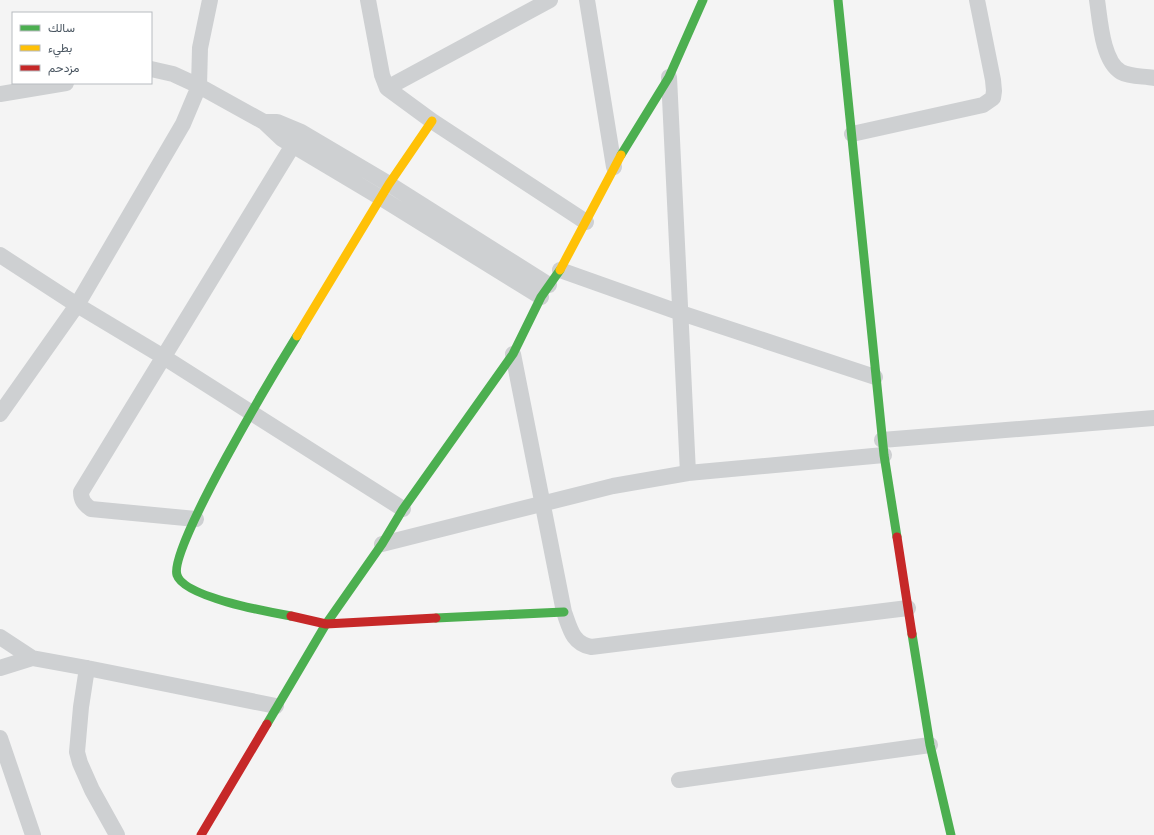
<svg xmlns="http://www.w3.org/2000/svg" width="1154" height="835" font-family="'Archivo Narrow',Vazirmatn,sans-serif">
	<style>
		.lines { fill: none; stroke-linecap: round; stroke-linejoin: round }
		.street { stroke: #ced0d2; stroke-width: 16 }
		.fast { stroke: #4caf50; stroke-width: 9 }
		.slow { stroke: #ffc107; stroke-width: 9 }
		.jam { stroke: #c62828; stroke-width: 9 }
	</style>
	<rect width="100%" height="100%" fill="#f4f4f4"/>
	<g class="lines">
		<path class="street" d="M368 0 382 75 387 88 432 121 586 222
			M587 0 614 167
			M1097 0C1100 19 1102 61 1121 72 1130 77 1144 76 1154 78
			M151 69 173 74 199 86 264 122 282 139 381 198 541 297
			M669 77 688 473
			M387 88 550 0
			M0 94 66 83
			M264 122H277L301 132 389 184 549 285
			M852 134 983 105 993 98 994 91 993 80 977 0
			M0 255 77 305 162 356 403 509
			M560 270 681 313 875 377
			M513 354 564 612C570 628 572 643 591 647L908 608
			M0 414 77 305 183 124 199 86 200 48 210 0
			M882 440 1154 418
			M196 519 91 509C84 504 81 500 81 492L301 132
			M382 544 613 486 688 473 884 455
			M0 637 32 658 87 668 276 706
			M0 668 32 658
			M87 668 81 707 77 752 80 763 92 790 117 835
			M0 738 33 835
			M679 780 930 745"/>
		<path class="fast" d="M838 0 884 455 897 537
			M621 155 669 77 703 0
			M291 616C269 612 184 597 177 575 168 549 277 368 297 336
			M436 618 564 612
			M912 634 930 745 951 835
			M267 724 326 624 382 544 403 509 513 354 541 297 560 270"/>
		<path class="slow" d="M560 270 621 155
			M297 336 389 184 432 121"/>
		<path class="jam" d="M897 537 912 634
			M291 616 326 624 436 618
			M201 835 267 724"/>
	</g>
	<rect x="12" y="12" width="140" height="72" fill="#ffffff" stroke="#b7bbc0"/>
	<rect x="20" y="25" width="20" height="6" fill="#4caf50" stroke="#b7bbc0"/>
	<text x="48" y="32" font-size="12" fill="#4a5661">سالك</text>
	<rect x="20" y="45" width="20" height="6" fill="#ffc107" stroke="#b7bbc0"/>
	<text x="48" y="52" font-size="12" fill="#4a5661">بطيء</text>
	<rect x="20" y="65" width="20" height="6" fill="#c62828" stroke="#b7bbc0"/>
	<text x="48" y="72" font-size="12" fill="#4a5661">مزدحم</text>
</svg>
